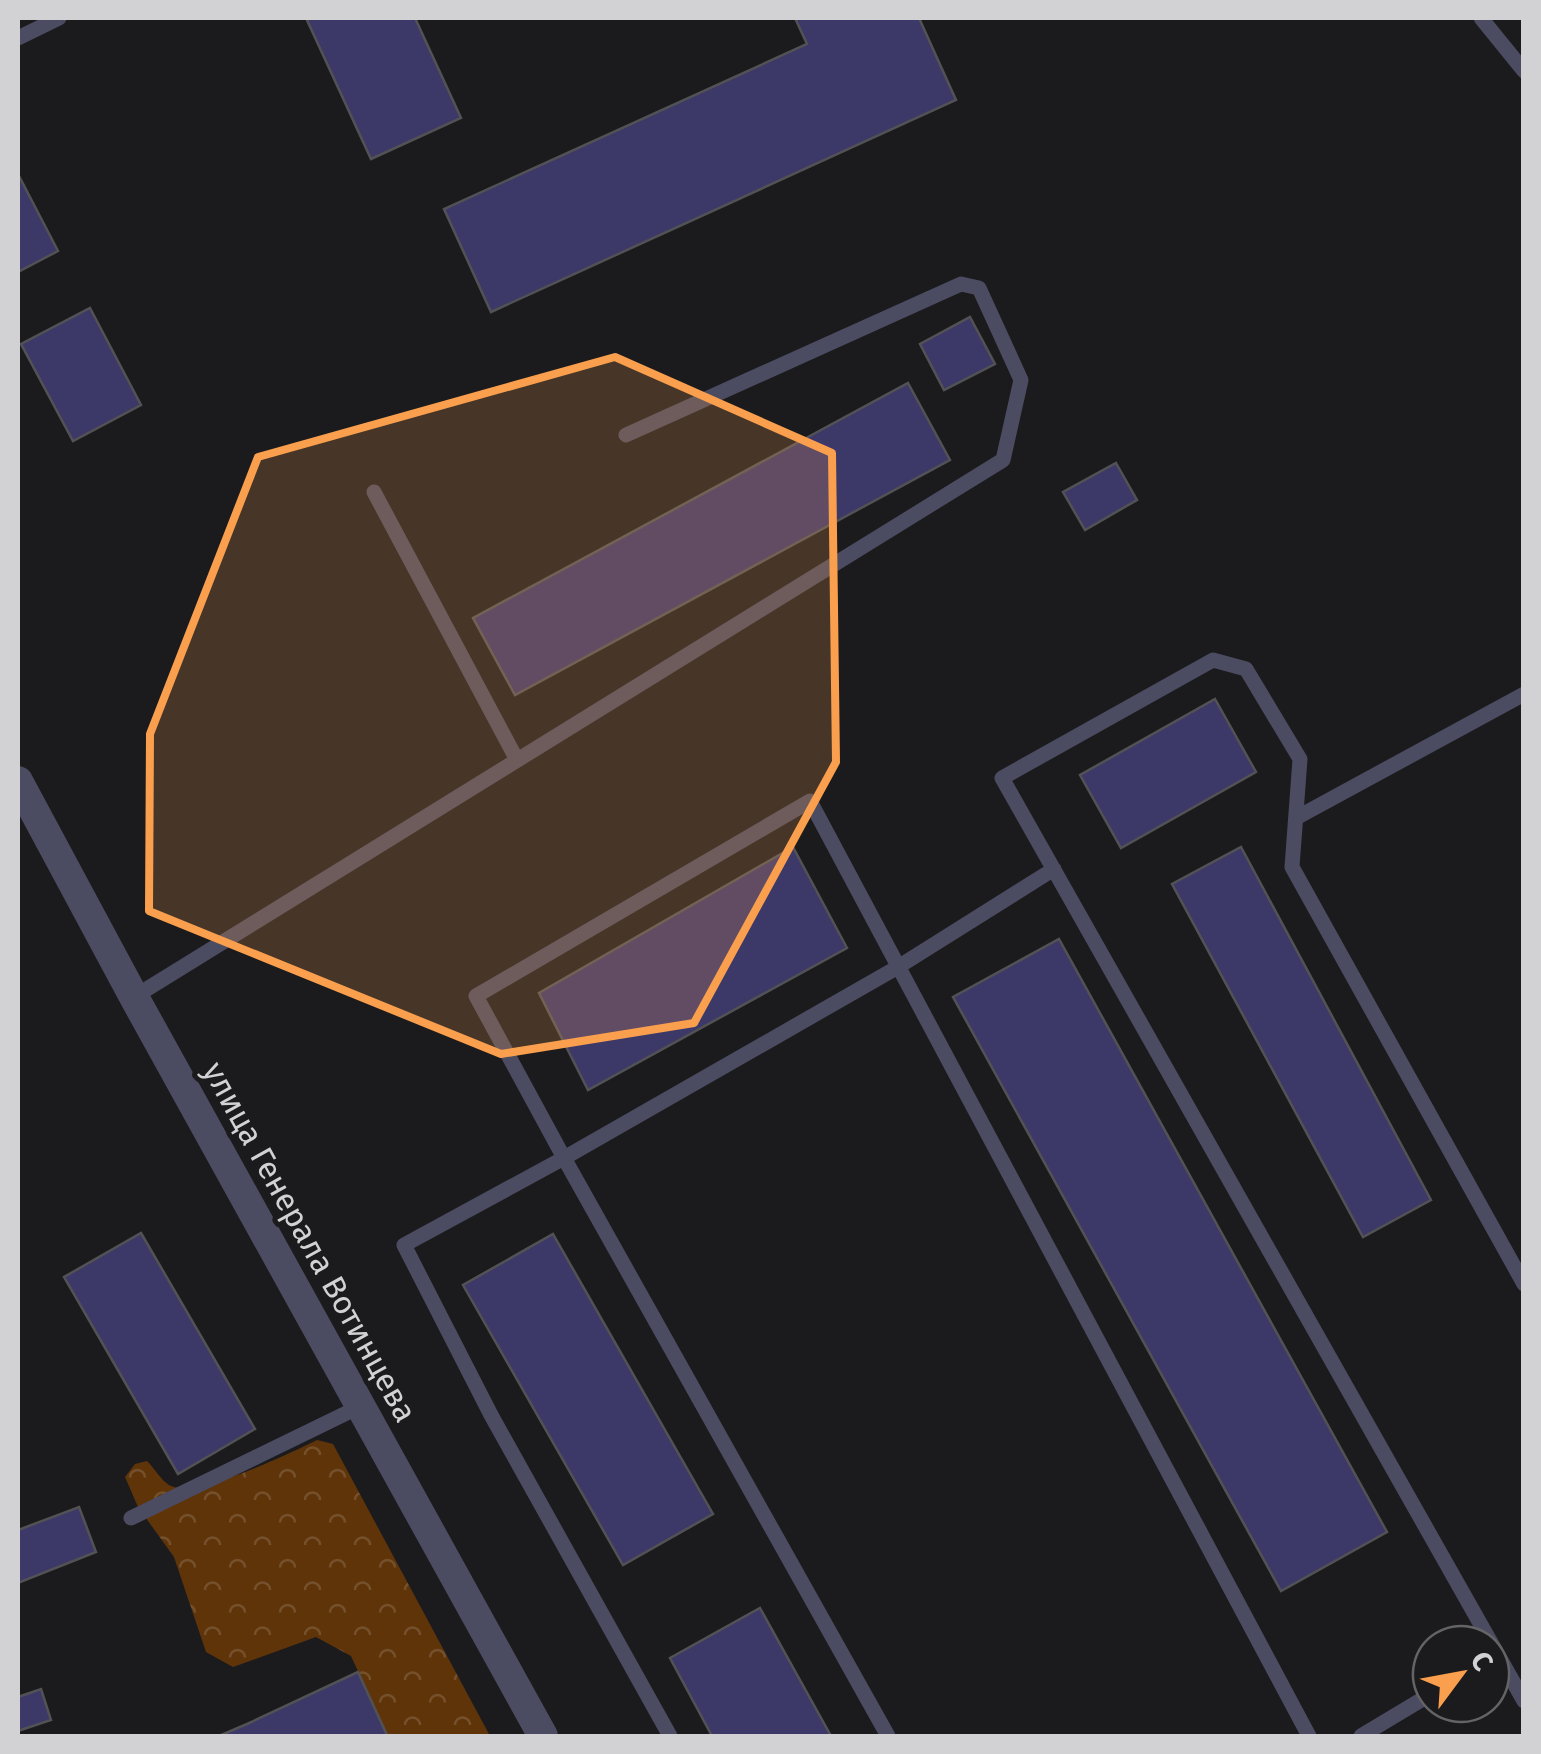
<svg xmlns="http://www.w3.org/2000/svg" width="1541" height="1754" font-family="'Fira Sans',sans-serif">
	<style>
		.forest { fill: url(#forest-crowns) }
		.building { fill: #3c3868; stroke: #525255; stroke-width: 2.5 }
		.lines { fill: none; stroke-linecap: round; stroke-linejoin: round }
		.lane { stroke: #4b4b61; stroke-width: 15 }
		.street { stroke: #4b4b61; stroke-width: 30 }
		.marked { fill: #fa9f4e; fill-opacity: 0.2; stroke: #fa9f4e; stroke-width: 8; stroke-linejoin: round }
		.labels { text-anchor: middle; stroke-width: 10; stroke-linejoin: round; paint-order: stroke }
		.street-label { font-size: 32px; fill: #d2d2d4; stroke: #1b1b1d }
	</style>
	<defs>
		<pattern id="forest-crowns" width="20" height="18" patternUnits="userSpaceOnUse" patternTransform="scale(2.5)"><rect width="20" height="18" fill="#5f3409"/><path d="M2 6a3 3 0 1 1 6 0M12 15a3 3 0 1 1 6 0" fill="none" stroke="#75502c"/></pattern>
	</defs>
	<rect width="100%" height="100%" fill="#1b1b1d"/>
	<path class="forest" d="M317 1440 333 1444 490 1736H384L387 1734 351 1656 316 1637 233 1667 206 1652 174 1557 138 1507 125 1477 135 1464 147 1461C154 1468 161 1480 169 1485 193 1500 291 1453 317 1440Z"/>
	<path class="building" d="M306 18H415L461 118 371 159Z
		M795 18H919L956 100 491 312 444 209 807 44Z
		M18 174 58 251 18 272Z
		M90 308 141 405 73 441 21 344Z
		M970 317 995 364 944 390 920 344Z
		M908 383 950 460 515 695 473 618Z
		M1116 463 1137 500 1085 530 1063 492Z
		M1215 699 1256 772 1121 848 1080 775Z
		M793 847 847 948 588 1090 539 993Z
		M1241 847 1431 1200 1363 1237 1172 884Z
		M1059 939 1387 1532 1281 1591 953 997Z
		M141 1233 255 1429 178 1474 64 1277Z
		M553 1234 713 1514 623 1565 463 1285Z
		M79 1507 96 1552 18 1583V1530Z
		M760 1608 831 1736H712L670 1658Z
		M358 1672 387 1735 219 1736 247 1724Z
		M41 1689 51 1720 18 1731V1697Z"/>
	<g class="lines">
		<path class="lane" d="M1481 18 1524 71
			M18 38 59 18
			M374 492 517 760
			M1296 818 1524 694
			M1054 869 898 967 564 1158 476 996 810 801 1309 1736
			M134 997 1003 460 1021 380 979 288 961 284 626 435
			M1524 1284 1292 867 1300 759 1246 669 1213 660 1002 778 1524 1701
			M131 1518 361 1406
			M670 1736 491 1415 404 1245 564 1158 888 1736
			M1361 1736 1431 1694"/>
		<path class="street" d="M18 781 134 997 543 1736"/>
	</g>
	<path class="marked" d="M615 357 832 453 836 762 694 1023 501 1054 149 911 150 734 258 457Z"/>
	<g class="labels">
		<g class="street-label">
			<text transform="translate(310 1242) rotate(61)" y="11">улица Генерала Вотинцева</text>
		</g>
	</g>
	<rect width="1541" height="1754" fill="none" stroke="#d2d2d4" stroke-width="40"/>
	<g transform="translate(1461 1674) rotate(58)"><circle r="48" fill="#1b1b1d" stroke="#646466" stroke-width="2.5"/>
	<path d="M0-8L18 38L0 25L-18 38Z" fill="#fa9f4e"/>
	<text y="-15" font-size="28" font-weight="bold" text-anchor="middle" fill="#d2d2d4">С</text>
	</g>
</svg>
